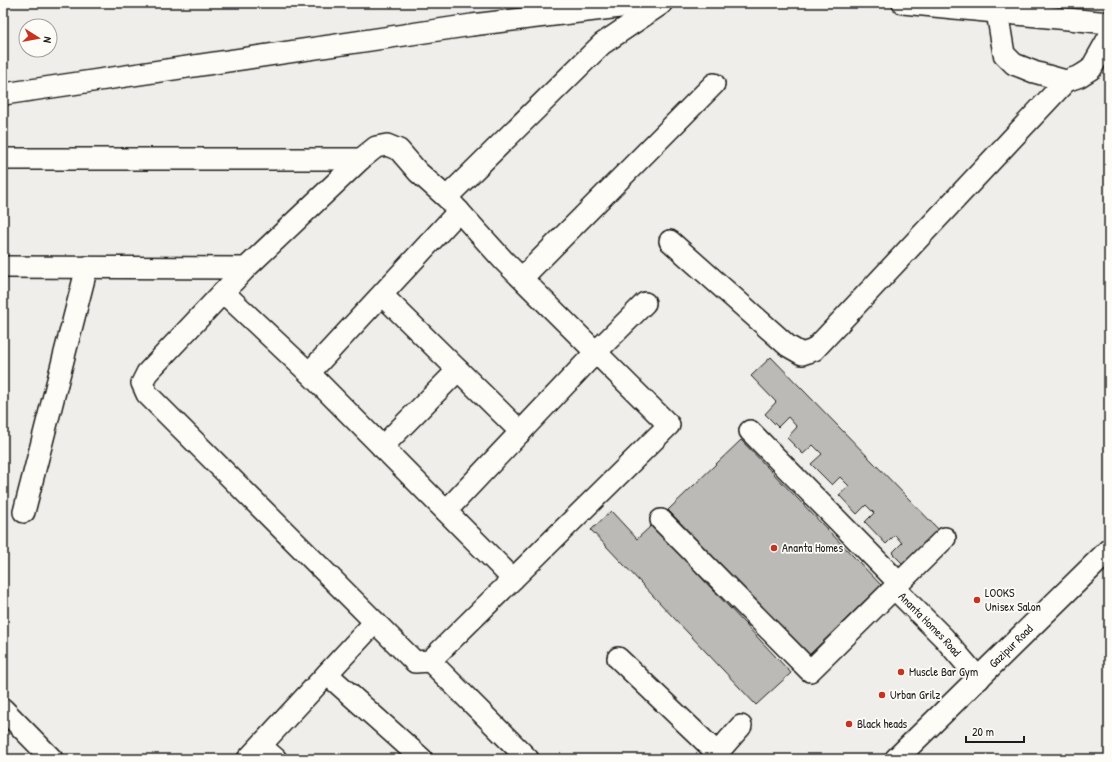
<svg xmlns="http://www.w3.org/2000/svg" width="1112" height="762" font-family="'Patrick Hand',sans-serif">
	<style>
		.building { fill: #bbbab6; stroke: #1c1c1c }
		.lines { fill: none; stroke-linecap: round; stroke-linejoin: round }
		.minor-casing { stroke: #1c1c1c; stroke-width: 24 }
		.tertiary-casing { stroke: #1c1c1c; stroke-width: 25 }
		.minor { stroke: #fdfcf7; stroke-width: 21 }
		.tertiary { stroke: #fdfcf7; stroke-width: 22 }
		.poi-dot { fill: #c8321e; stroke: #fdfcf7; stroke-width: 1.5 }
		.labels { text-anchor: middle; stroke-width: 3.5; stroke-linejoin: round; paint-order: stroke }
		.poi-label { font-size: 12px; fill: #1c1c1c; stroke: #fdfcf7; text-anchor: start }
		.street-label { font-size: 12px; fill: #1c1c1c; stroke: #fdfcf7 }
	</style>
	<rect width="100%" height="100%" fill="#f0eeea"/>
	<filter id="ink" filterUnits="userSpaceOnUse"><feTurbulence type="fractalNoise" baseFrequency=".025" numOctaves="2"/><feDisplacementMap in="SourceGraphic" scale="8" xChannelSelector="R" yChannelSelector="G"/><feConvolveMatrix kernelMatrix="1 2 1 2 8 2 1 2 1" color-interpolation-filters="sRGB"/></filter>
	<g filter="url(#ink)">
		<path class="building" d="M771 357 940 531 905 566 892 553 902 543 895 535 886 544 865 522 874 513 866 505 857 514 839 495 849 486 840 477 832 485 811 464 822 454 813 445 803 454 787 438 797 427 788 417 778 427 765 414 776 402 751 376Z
			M741 440 881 585 808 656 668 510Z
			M611 511 637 539 652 525 791 673 756 705 591 530Z"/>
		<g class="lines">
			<g class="minor-casing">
				<g id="minor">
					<path d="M903 3 1109 23"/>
					<path d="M997 12 1004 54 1014 64 1034 72 1066 81 1080 76 1091 69 1109 37"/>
					<path d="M3 95 4 94 472 25 653 3"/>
					<path d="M3 159H361L376 147 387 145 399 150 418 172 447 198 504 261 669 425 430 661 528 759"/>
					<path d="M454 190 602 44 661 4"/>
					<path d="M670 241 788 346 802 354 814 350 1066 81"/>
					<path d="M3 267 246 268 361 159"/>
					<path d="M246 268 147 373 142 383 147 394 415 662 430 661"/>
					<path d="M522 278 714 84"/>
					<path d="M223 292 309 373 513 579"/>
					<path d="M382 295 521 432"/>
					<path d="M309 373 459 211"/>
					<path d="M750 431 899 583"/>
					<path d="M382 447 458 370"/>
					<path d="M446 511 596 352 645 303"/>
					<path d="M24 512 87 267"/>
					<path d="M661 520 810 671 945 538"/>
					<path id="s1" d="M894 588 944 638 979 679"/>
					<path d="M618 658 717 753"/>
					<path d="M327 674 422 759"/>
					<path d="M3 709 52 759"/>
					<path d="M261 746 276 759"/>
					<path d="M248 759 375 622"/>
					<path d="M712 759 741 726"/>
				</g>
			</g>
			<g class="tertiary-casing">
				<g id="tertiary">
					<path id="s2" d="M896 759 1109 550"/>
				</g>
			</g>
			<use href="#minor" class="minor"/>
			<use href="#tertiary" class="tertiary"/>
		</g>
	</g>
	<g class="poi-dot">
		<circle cx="774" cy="548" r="4"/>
		<circle cx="977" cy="600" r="4"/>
		<circle cx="901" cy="672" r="4"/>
		<circle cx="882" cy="695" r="4"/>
		<circle cx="849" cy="724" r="4"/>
	</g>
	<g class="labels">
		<g class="poi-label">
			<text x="782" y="552">Ananta Homes</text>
			<text x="985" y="597">LOOKS<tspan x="985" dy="14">Unisex Salon</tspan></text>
			<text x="909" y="676">Muscle Bar Gym</text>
			<text x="890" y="699">Urban Grilz</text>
			<text x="857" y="728">Black heads</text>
		</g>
		<g class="street-label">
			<text dy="4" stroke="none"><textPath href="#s1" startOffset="51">Ananta Homes Road</textPath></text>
			<text dy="4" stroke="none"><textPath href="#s2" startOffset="161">Gazipur Road</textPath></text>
		</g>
	</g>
	<rect width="1112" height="762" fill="none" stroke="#fdfcf7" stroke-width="16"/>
	<rect x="8" y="8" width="1096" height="746" fill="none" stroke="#1c1c1c" stroke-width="1.5" filter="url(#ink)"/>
	<g transform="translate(38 38) rotate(101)"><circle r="19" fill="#fdfcf7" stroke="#a3a29f"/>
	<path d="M0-3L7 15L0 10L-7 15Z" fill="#c8321e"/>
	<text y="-6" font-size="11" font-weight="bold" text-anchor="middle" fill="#1c1c1c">N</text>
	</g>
	<path d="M966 736v6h58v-6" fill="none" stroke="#1c1c1c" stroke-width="2"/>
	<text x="972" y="736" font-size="12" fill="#1c1c1c" stroke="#fdfcf7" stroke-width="3" paint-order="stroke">20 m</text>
</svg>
